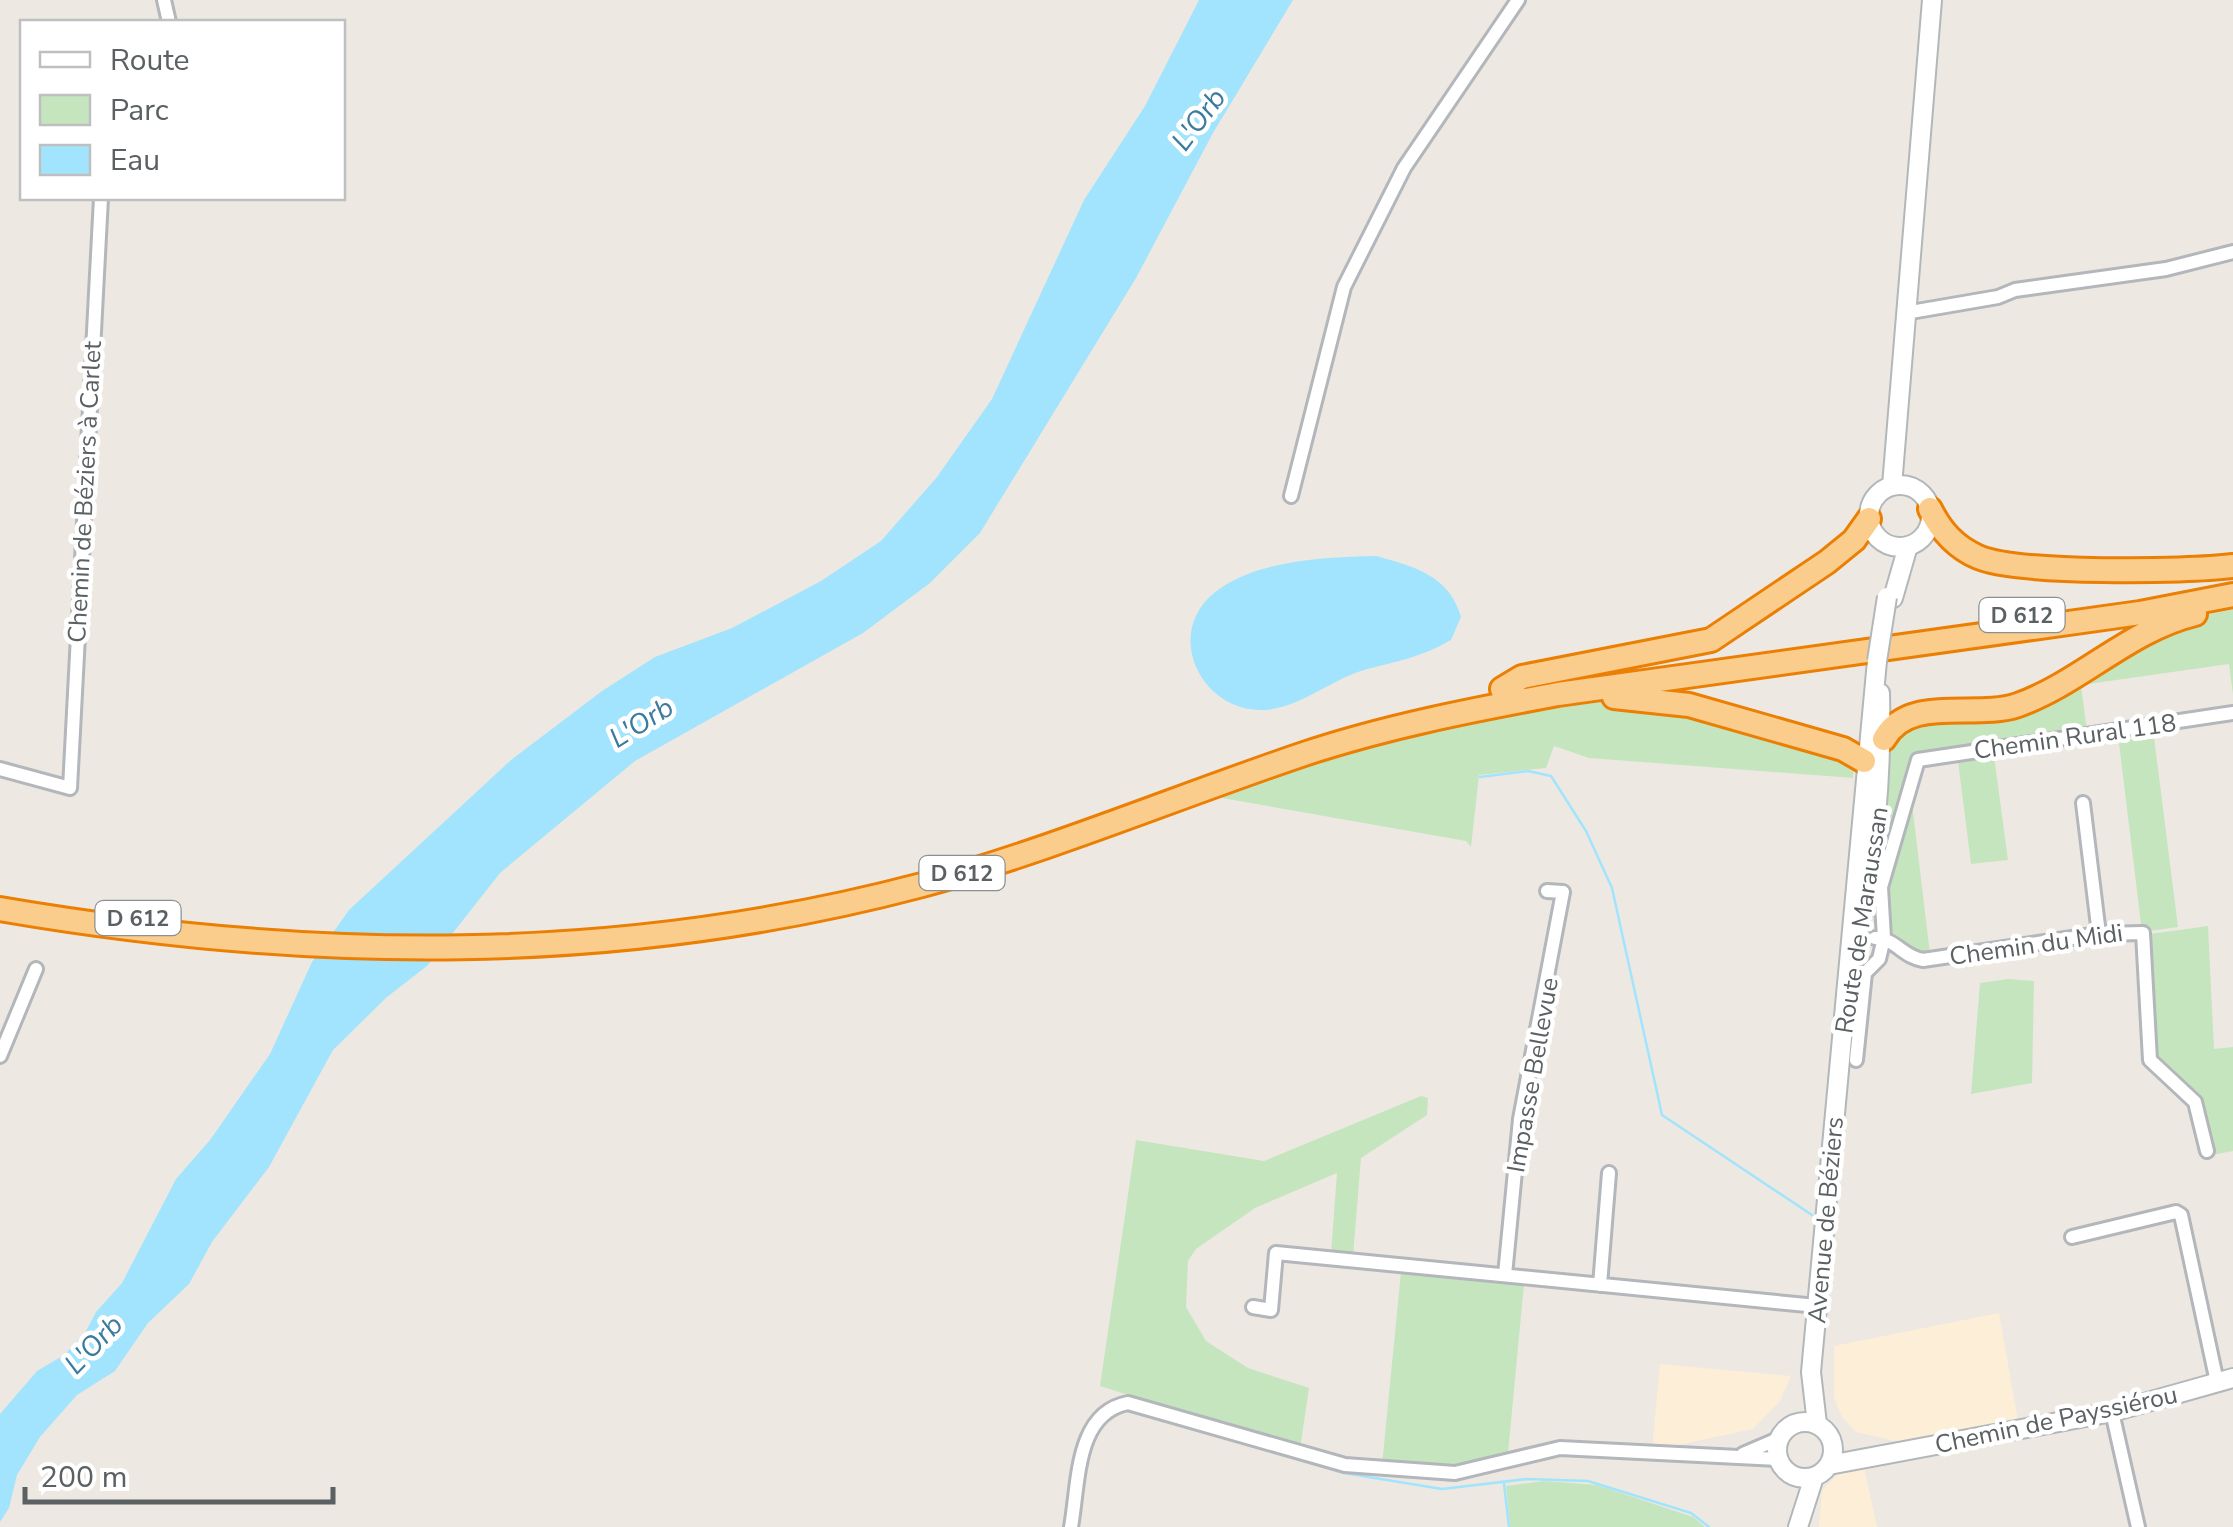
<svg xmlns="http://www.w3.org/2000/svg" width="2233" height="1527" font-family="'Nunito Sans',sans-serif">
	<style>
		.commercial { fill: #fdeed7 }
		.green { fill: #c5e5bf }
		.water { fill: #a2e4fd }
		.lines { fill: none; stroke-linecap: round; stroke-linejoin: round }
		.stream { stroke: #a2e4fd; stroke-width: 2.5 }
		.street-casing { stroke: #b3b6ba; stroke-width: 18 }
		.secondary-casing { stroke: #b2b7ba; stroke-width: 22 }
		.highway-casing { stroke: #eb7f04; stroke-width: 28 }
		.street { stroke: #fff; stroke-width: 12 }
		.secondary { stroke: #fff; stroke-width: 18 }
		.highway { stroke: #fbcd8c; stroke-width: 22 }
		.secondary-bridge-casing { stroke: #b2b7ba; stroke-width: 22; stroke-linecap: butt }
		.secondary-bridge { stroke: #fff; stroke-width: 18 }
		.labels { text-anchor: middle; stroke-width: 9; stroke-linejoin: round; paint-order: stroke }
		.shield { fill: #fff; stroke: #8c9092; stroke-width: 2.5 }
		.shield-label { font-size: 22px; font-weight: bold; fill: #5b6063 }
		.street-label { font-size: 25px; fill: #5b6063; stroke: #fff }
		.water-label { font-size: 28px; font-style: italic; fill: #3b7b9d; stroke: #fff }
	</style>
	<rect width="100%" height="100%" fill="#ede9e2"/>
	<path class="commercial" d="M1999 1313 2018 1421 1909 1444 1856 1432 1842 1417 1834 1398V1346Z
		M1660 1364 1791 1376 1780 1401 1753 1429 1669 1447 1668 1451 1652 1450Z
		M1864 1467 1877 1527H1819L1822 1490 1840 1472Z"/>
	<path class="green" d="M2233 609V695L2229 664 2081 685 2087 732 1915 760 1875 892 1887 750C1906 721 1931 722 1963 722L2190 619Z
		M1636 700 1855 759 1853 778 1589 758 1554 746 1546 768 1479 775 1471 847 1466 841 1205 795C1346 752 1487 705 1636 700Z
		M2153 729 2178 927 2142 932 2118 735Z
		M1994 756 2008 860 1971 864 1958 761Z
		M1910 787 1930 954 1925 955 1894 937 1885 893Z
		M2208 926 2214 1049 2233 1047V1151L2212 1155 2195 1090 2152 1061 2150 934Z
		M2008 979 2034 981 2032 1083 1971 1094 1980 983Z
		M1421 1096 1428 1098 1427 1115 1361 1158 1353 1256 1331 1253 1337 1173 1255 1208 1196 1249 1188 1261 1186 1307 1206 1341 1248 1368 1309 1388 1300 1449 1100 1386 1136 1140 1264 1161Z
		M1401 1272 1524 1284 1508 1454 1455 1469 1382 1465Z
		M1544 1481 1597 1485 1693 1517 1705 1527H1510L1506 1486Z"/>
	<path class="water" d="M1199 0H1293L1213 133 1136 278 980 533 930 583 863 633 635 761 500 873 427 966 387 997 333 1050 269 1167 212 1242 189 1284 148 1323 115 1371 77 1395 40 1437 17 1475 9 1508 0 1522V1414L37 1371 64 1355 85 1333 96 1312 122 1283 176 1179 210 1140 270 1054 312 962 349 910 511 760 602 691 655 657 732 628 821 581 881 541 937 477 992 399 1084 200 1145 106Z
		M1376 556C1415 567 1449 575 1461 617L1451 640C1423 657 1394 662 1364 670 1330 680 1300 708 1264 710 1202 713 1163 635 1214 593 1254 560 1326 557 1376 556Z"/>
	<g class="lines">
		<path class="stream" d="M1480 777 1528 771 1551 776 1586 831 1612 888 1662 1115 1815 1217
			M1224 1437 1344 1473 1442 1489 1527 1479 1588 1481 1691 1513 1709 1527
			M1504 1484 1509 1527"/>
		<g class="street-casing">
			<path id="street" d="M164 0 169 22
				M1905 313 1998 297 2015 290 2166 269 2233 252
				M1291 496 1344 287 1404 168 1518 0
				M0 769 70 788 101 198
				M2083 803 2099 934
				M1875 938C1896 939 1903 957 1923 960L2099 934 2143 933 2150 1060 2195 1102 2207 1151
				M0 1056 36 969
				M1856 1060 1865 973 1879 959 1884 938 1881 887 1918 760 2233 713
				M2072 1237 2176 1212 2181 1215 2217 1382
				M1505 1275 1520 1119 1563 892 1547 891
				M1600 1285 1609 1173
				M1253 1307 1271 1310 1276 1253 1817 1306
				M2112 1412 2138 1527
				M1743 1454 1778 1439
				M1071 1527C1079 1483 1075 1413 1128 1403L1345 1465 1455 1473 1560 1448 1778 1459"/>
		</g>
		<g class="secondary-casing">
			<path id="secondary" d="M1869 516a31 31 0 1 1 62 0a31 31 0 1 1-62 0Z
				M1892 486 1932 0
				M1893 598 1908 546
				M1858 934C1875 845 1882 784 1880 693
				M1777 1450a28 28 0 1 1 56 0a28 28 0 1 1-56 0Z
				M1817 1424 1811 1372 1877 661
				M1829 1465 2112 1412 2233 1378
				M1798 1527 1814 1477"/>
		</g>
		<g class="highway-casing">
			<path id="highway" d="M1930 509C1941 531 1955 547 1978 557 2017 574 2187 572 2233 566
				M1502 689 1522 677 1711 640 1827 562 1854 540 1869 519
				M1614 697 1689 705 1843 749 1864 761
				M1884 739C1909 694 1975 720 2018 705 2080 683 2129 630 2195 614
				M0 909C310 962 616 966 922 885 1051 850 1174 798 1301 755 1384 727 1472 710 1558 694L2140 613 2233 595"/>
		</g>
		<use href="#street" class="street"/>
		<use href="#secondary" class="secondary"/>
		<use href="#highway" class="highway"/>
		<g class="secondary-bridge-casing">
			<path id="secondary-bridge" d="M1877 661 1887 597"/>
		</g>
		<use href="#secondary-bridge" class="secondary-bridge"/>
	</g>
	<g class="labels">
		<g class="shield">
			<rect x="1979.5" y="598" width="85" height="34" rx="8"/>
			<rect x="919.5" y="856" width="85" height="34" rx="8"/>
			<rect x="95.5" y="901" width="85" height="34" rx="8"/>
		</g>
		<g class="shield-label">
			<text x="2022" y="623">D 612</text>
			<text x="962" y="881">D 612</text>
			<text x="138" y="926">D 612</text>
		</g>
		<g class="street-label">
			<text transform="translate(84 492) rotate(-87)" y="9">Chemin de Béziers à Carlet</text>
			<text transform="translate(2075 736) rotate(-8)" y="9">Chemin Rural 118</text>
			<text transform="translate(1861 920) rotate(-81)" y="9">Route de Maraussan</text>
			<text transform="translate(2036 944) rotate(-8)" y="9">Chemin du Midi</text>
			<text transform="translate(1532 1075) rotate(-80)" y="9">Impasse Bellevue</text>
			<text transform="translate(1825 1220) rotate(-85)" y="9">Avenue de Béziers</text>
			<text transform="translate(2056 1419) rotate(-12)" y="9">Chemin de Payssiérou</text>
		</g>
		<g class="water-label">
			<text transform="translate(1198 119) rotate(-53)" y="10">L'Orb</text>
			<text transform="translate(641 722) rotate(-32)" y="10">L'Orb</text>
			<text transform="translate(93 1344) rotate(-46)" y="10">L'Orb</text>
		</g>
	</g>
	<rect x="20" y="20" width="325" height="180" fill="#ffffff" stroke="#bdbfc1" stroke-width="2.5"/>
	<rect x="40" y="52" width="50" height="15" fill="#ffffff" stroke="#bdbfc1" stroke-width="2.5"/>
	<text x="110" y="70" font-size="30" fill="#5b6063">Route</text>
	<rect x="40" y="95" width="50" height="30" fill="#c5e5bf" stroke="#bdbfc1" stroke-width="2.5"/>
	<text x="110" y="120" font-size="30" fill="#5b6063">Parc</text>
	<rect x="40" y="145" width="50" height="30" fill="#a2e4fd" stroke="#bdbfc1" stroke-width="2.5"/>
	<text x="110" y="170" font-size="30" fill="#5b6063">Eau</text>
	<path d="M25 1487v15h308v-15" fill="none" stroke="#5b6063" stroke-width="5"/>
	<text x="40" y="1487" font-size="30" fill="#5b6063" stroke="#ffffff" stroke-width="8" paint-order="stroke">200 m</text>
</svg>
